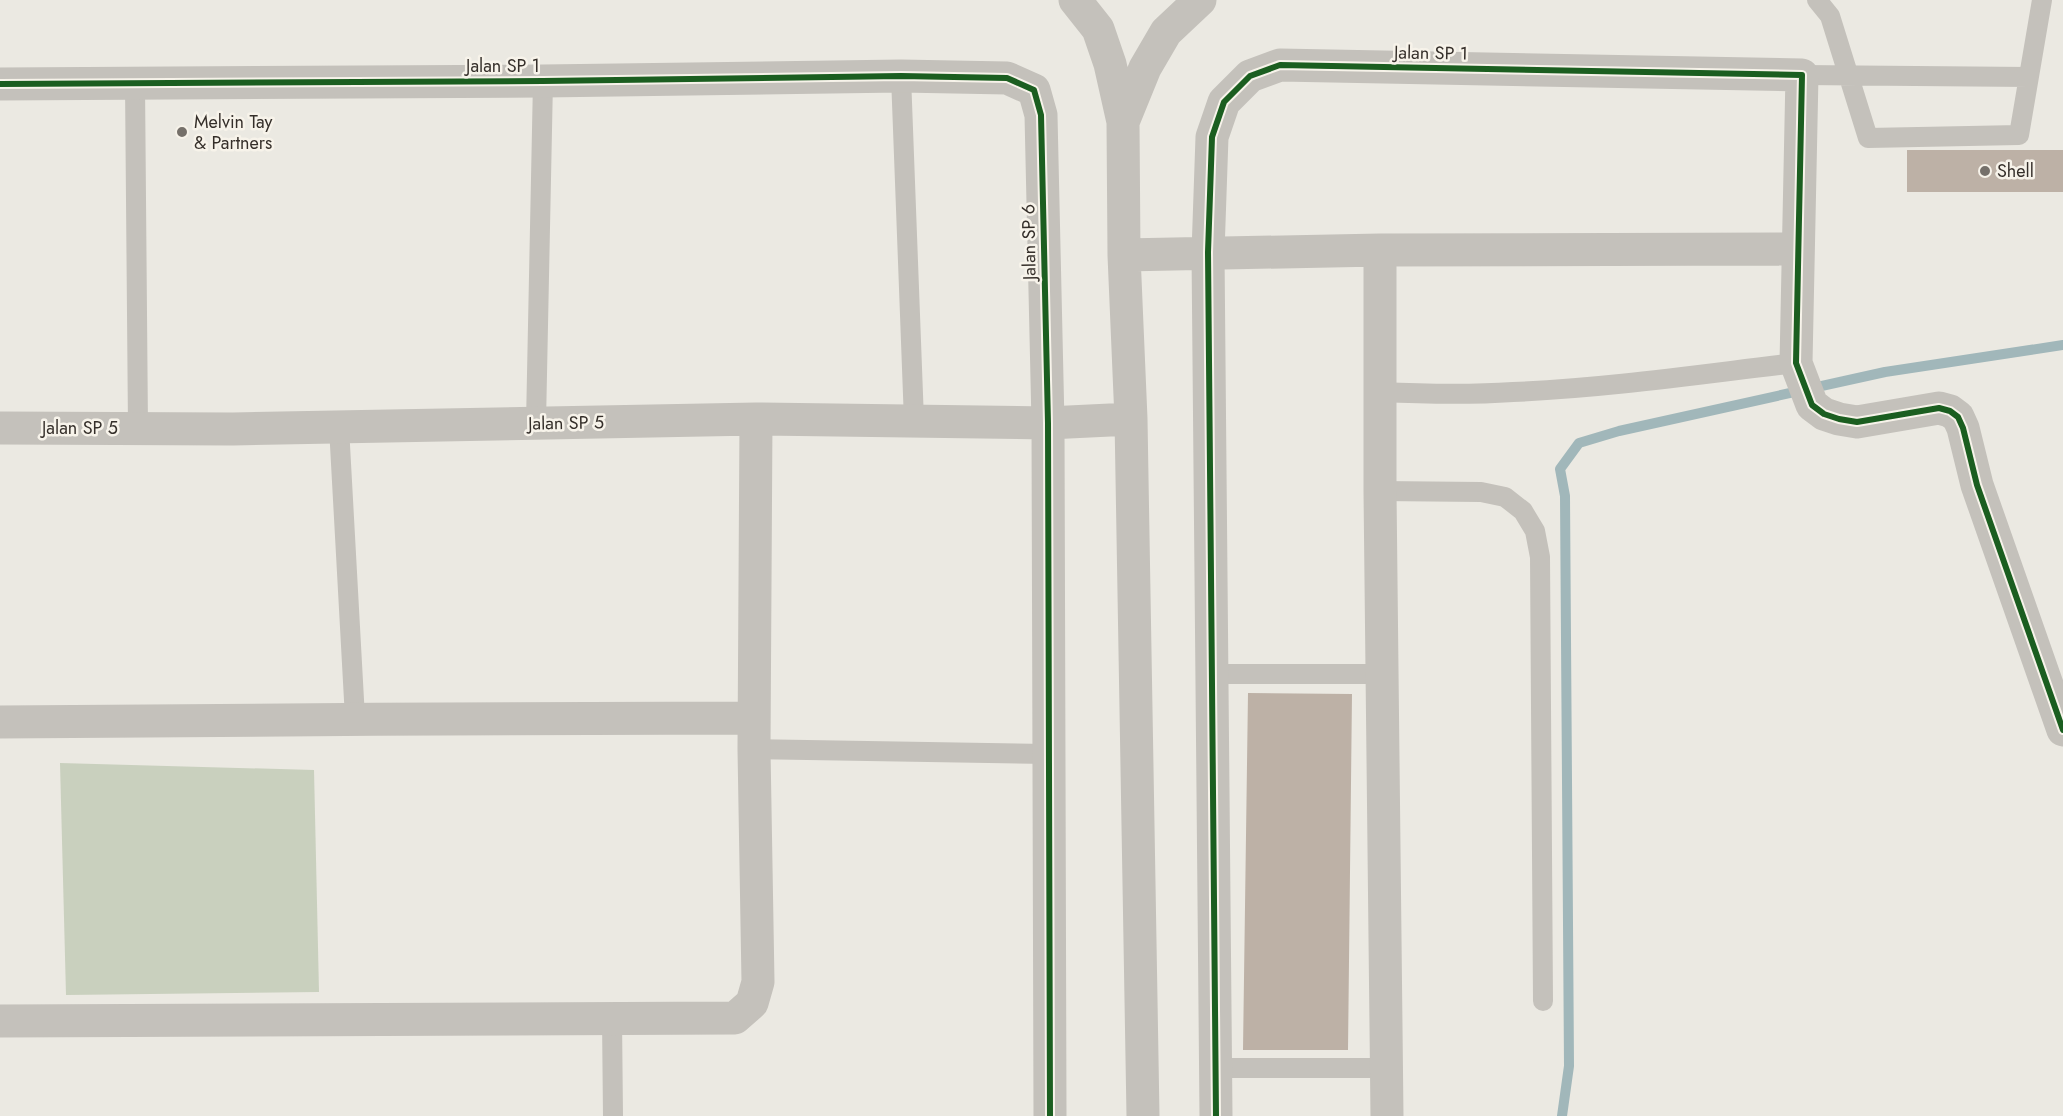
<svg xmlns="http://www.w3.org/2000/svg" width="2063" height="1116" font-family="Jost,sans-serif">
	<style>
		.green { fill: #c9d0be }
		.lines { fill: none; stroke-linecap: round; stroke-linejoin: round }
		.stream { stroke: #a1b7ba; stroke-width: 10 }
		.building { fill: #bdb1a6 }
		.lane { stroke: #c4c1bb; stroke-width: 20 }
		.street { stroke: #c4c1bb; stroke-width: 33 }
		.cycleway-casing { stroke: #f7f3ea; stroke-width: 10 }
		.cycleway { stroke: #1b5e20; stroke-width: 6 }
		.poi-dot { fill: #75706a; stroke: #f7f3ea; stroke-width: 2 }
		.labels { text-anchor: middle; stroke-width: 5; stroke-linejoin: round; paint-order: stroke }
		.street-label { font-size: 18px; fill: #352f2a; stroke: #f7f3ea }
		.poi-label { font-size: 18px; fill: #352f2a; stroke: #f7f3ea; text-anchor: start }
	</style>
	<rect width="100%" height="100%" fill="#ebe9e2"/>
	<path class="green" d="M60 763 314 770 319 992 66 995Z"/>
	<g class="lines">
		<path class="stream" d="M1562 1116 1569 1066 1565 496 1560 469 1579 443 1619 431 1885 372 2063 345"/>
	</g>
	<path class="building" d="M1907 150H2063V192H1907Z
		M1248 693 1352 694 1348 1050H1243Z"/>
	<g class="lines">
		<path class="lane" d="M1817 0 1830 16 1868 138 2019 135 2042 0
			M1802 75 2029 77
			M901 76 914 421
			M135 84 138 428
			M1380 392C1424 394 1469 395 1513 392 1608 388 1702 374 1796 363
			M536 423 543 81
			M339 427 355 718
			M1380 491 1481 492 1505 497 1523 511 1535 531 1540 557 1543 1001
			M1212 674H1382
			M754 749 1048 754
			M612 1018 613 1116
			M1216 1068H1386"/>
		<path class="street" d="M1075 0 1098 29 1110 64 1123 122 1124 255 1131 419 1143 1116
			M0 84 543 81 901 76 1007 78 1034 90 1041 115 1048 423 1050 1116
			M1123 122 1145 68 1166 32 1200 0
			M1380 250V491L1387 1116
			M1124 255 1380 250 1797 249
			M0 428 233 429 756 419 1048 423 1131 419
			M0 722C251 719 503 719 754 718
			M0 1021 735 1018 752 1003 758 982 754 749 756 419
			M1216 1116 1208 252 1212 137 1224 102 1250 76 1280 65 1802 75 1796 363 1812 405 1824 414 1839 419 1857 422 1939 408 1950 411 1958 417 1963 428 1977 485 2063 730"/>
		<g class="cycleway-casing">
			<path id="cycleway" d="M0 84 543 81 901 76 1007 78 1034 90 1041 115 1048 423 1050 1116
				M1216 1116 1208 252 1212 137 1224 102 1250 76 1280 65 1802 75 1796 363 1812 405 1824 414 1839 419 1857 422 1939 408 1950 411 1958 417 1963 428 1977 485 2063 730"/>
		</g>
		<use href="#cycleway" class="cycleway"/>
	</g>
	<g class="poi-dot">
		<circle cx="182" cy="132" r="6"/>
		<circle cx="1985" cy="171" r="6"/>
	</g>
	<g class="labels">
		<g class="street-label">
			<text transform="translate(1431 53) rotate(1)" y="6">Jalan SP 1</text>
			<text x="503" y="72">Jalan SP 1</text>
			<text transform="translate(1029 242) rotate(-91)" y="6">Jalan SP 6</text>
			<text transform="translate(566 423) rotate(-1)" y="6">Jalan SP 5</text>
			<text x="80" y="434">Jalan SP 5</text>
		</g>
		<g class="poi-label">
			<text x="194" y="128">Melvin Tay<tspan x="194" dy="21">&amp; Partners</tspan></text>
			<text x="1997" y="177">Shell</text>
		</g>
	</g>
</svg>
